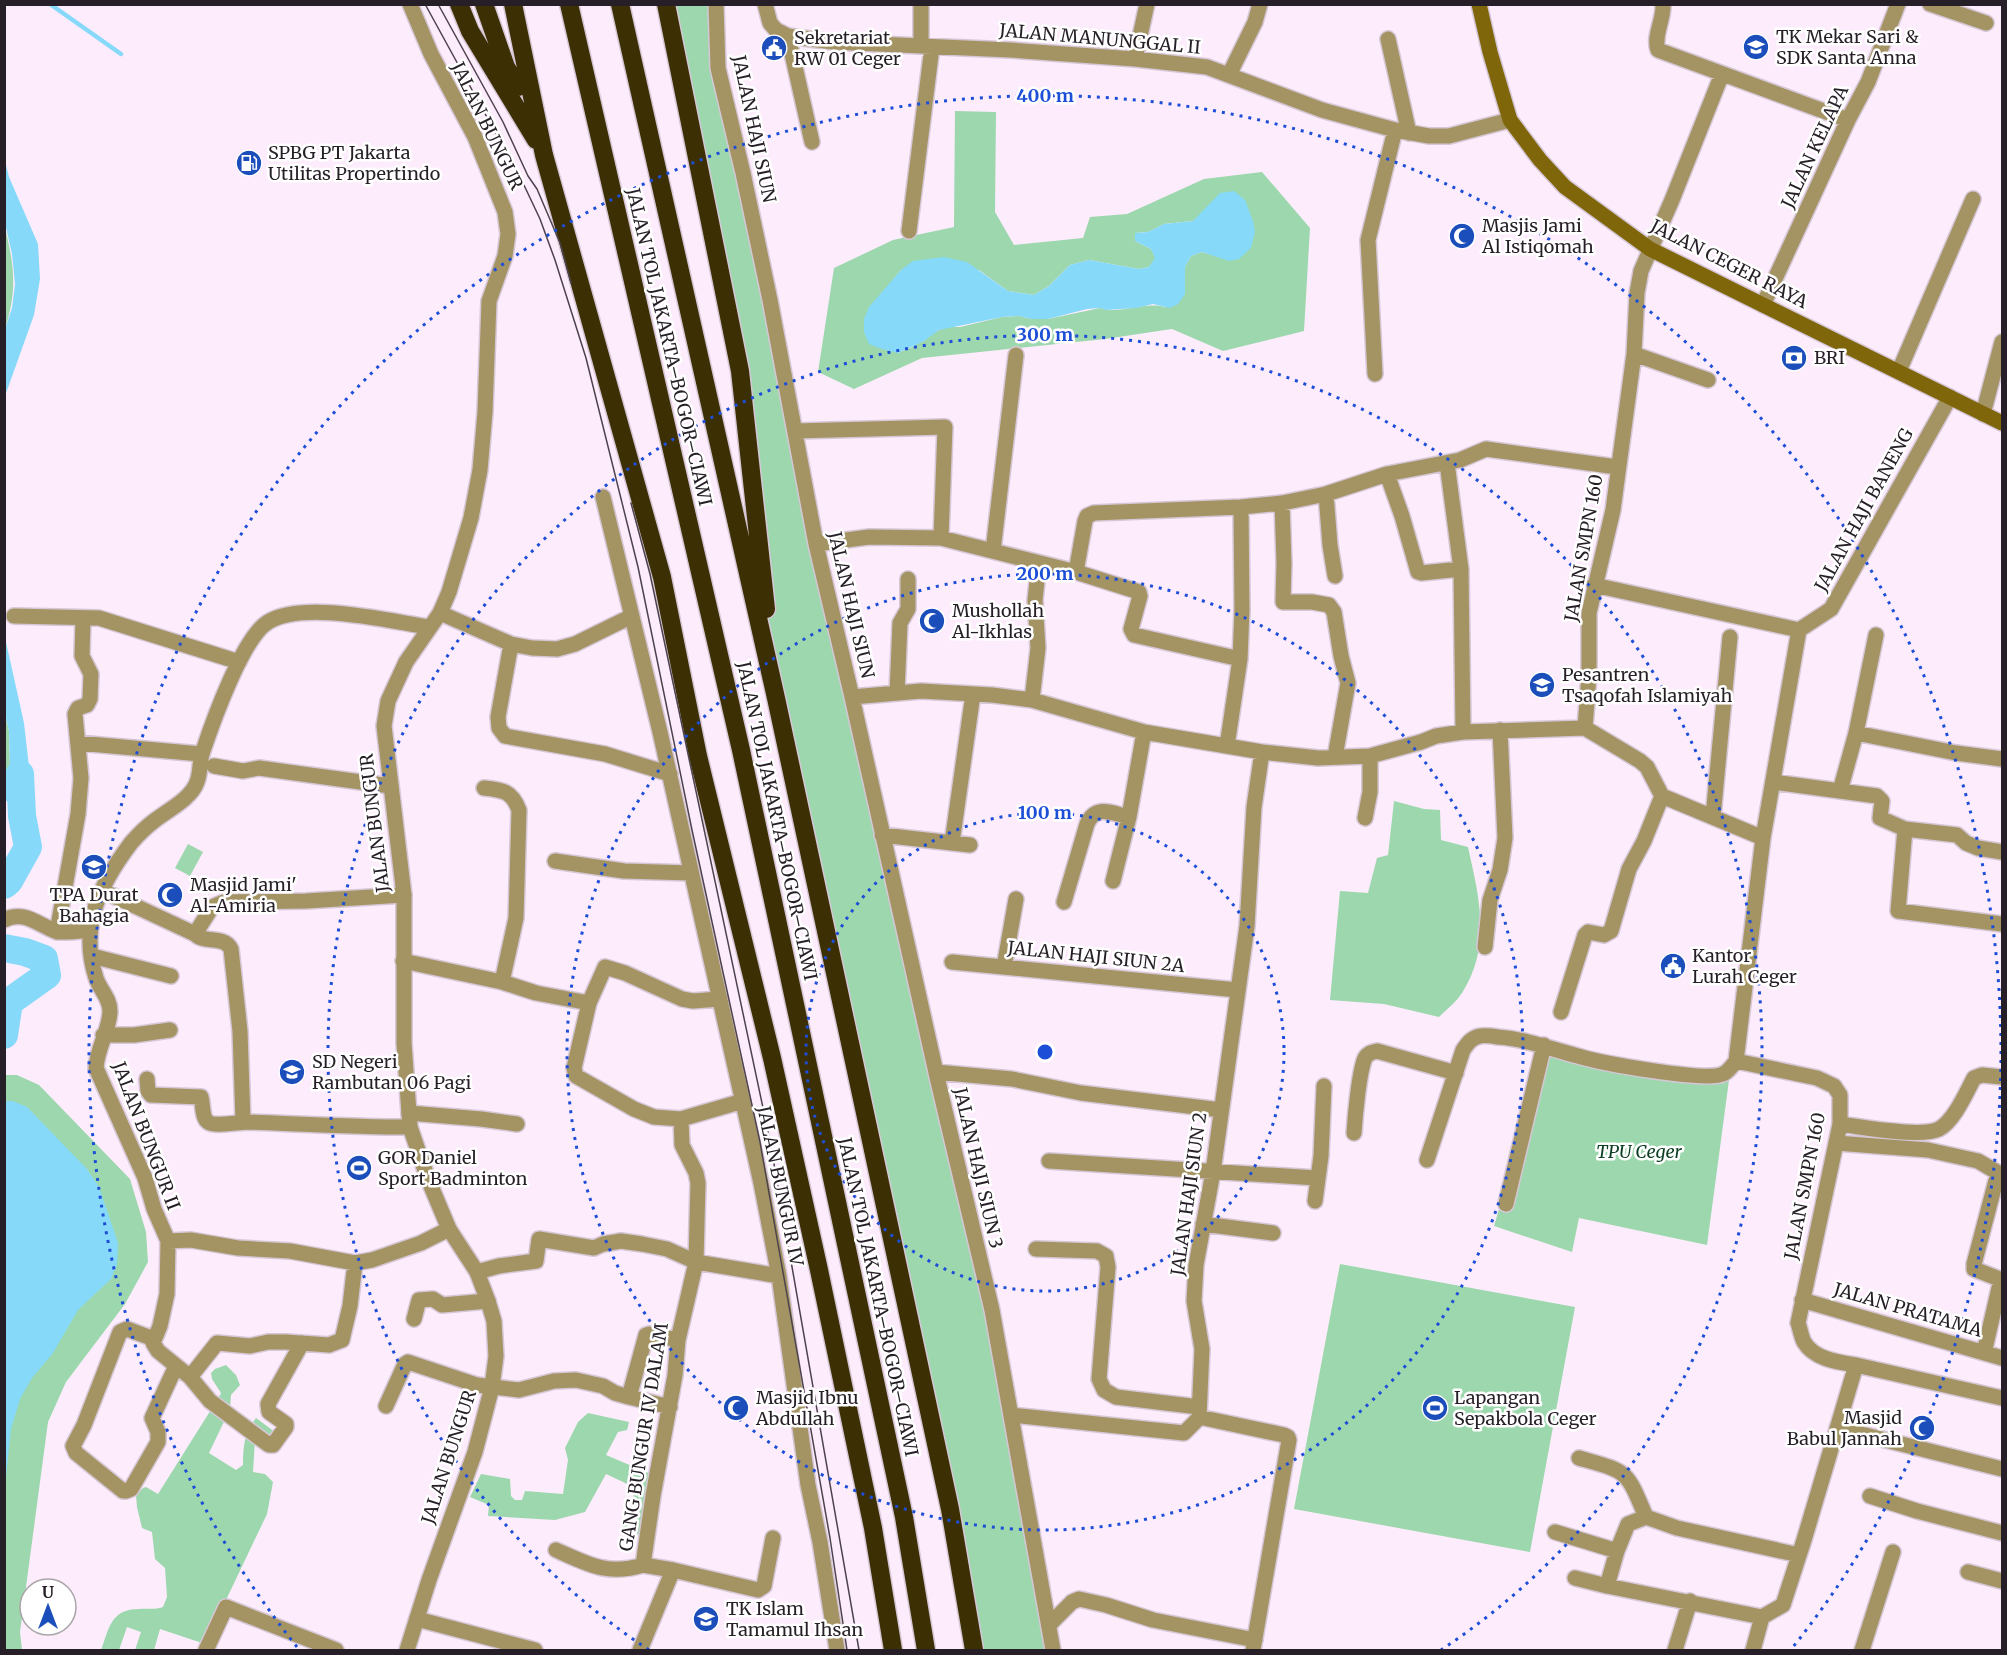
<svg xmlns="http://www.w3.org/2000/svg" width="2007" height="1655" font-family="Merriweather,serif">
	<style>
		.green { fill: #9cd7ad; fill-rule: evenodd }
		.water { fill: #87d9f9 }
		.lines { fill: none; stroke-linecap: round; stroke-linejoin: round }
		.stream { stroke: #87d9f9; stroke-width: 4.5 }
		.river { stroke: #87d9f9; stroke-width: 28 }
		.minor-casing { stroke: #d6c7d6; stroke-width: 18 }
		.tertiary-casing { stroke: #d6c7d6; stroke-width: 18 }
		.secondary-casing { stroke: #d6c7d6; stroke-width: 18 }
		.motorway-casing { stroke: #d6c7d6; stroke-width: 21 }
		.minor { stroke: #a49464; stroke-width: 15 }
		.tertiary { stroke: #a49464; stroke-width: 15 }
		.secondary { stroke: #7f660b; stroke-width: 15 }
		.motorway { stroke: #3c2f04; stroke-width: 18 }
		.tram { stroke: #4d434d; stroke-width: 1.5 }
		.ring { fill: none; stroke: #1d4ed8; stroke-width: 3; stroke-dasharray: 3 6 }
		.labels { text-anchor: middle; stroke-width: 5; stroke-linejoin: round; paint-order: stroke }
		.poi-label { font-size: 18px; fill: #271f27; stroke: #fff; text-anchor: start }
		.street-label { font-size: 18px; fill: #271f27; stroke: #fff }
		.park-label { font-size: 18px; font-style: italic; fill: #0c3e22; stroke: #fff }
		.centre { fill: #1d4ed8; stroke: #fff; stroke-width: 3 }
		.ring-label { font-size: 18px; text-anchor: middle; font-weight: bold; fill: #1d4ed8; stroke: #fff; stroke-width: 5; stroke-linejoin: round; paint-order: stroke }
	</style>
	<rect width="100%" height="100%" fill="#fdecfc"/>
	<path class="green" d="M666 5H716L718 68 937 1077 1040 1576 1051 1650H974L776 698 740 371Z
		M955 111 996 112 995 212 1014 245 1083 238 1090 217 1127 214 1204 179 1262 172 1310 228 1304 331 1223 351 1172 329 1105 339 922 358 854 389 818 372 834 268 893 240 954 227ZM1205 210 1209 254 1202 252 1191 256 1185 267V294L1165 307C1144 301 1121 315 1100 308L1048 319H1031L1019 316 1002 317 960 327H947L939 330 912 347 898 353 888 286 901 270H979L1008 291 1034 295 1049 286 1070 265 1089 260 1139 269 1149 267 1156 258 1151 249 1135 241V233L1148 232 1164 224 1193 221Z
		M4 223C14 265 18 288 5 329Z
		M4 709 9 731 10 767 5 770Z
		M1394 801 1424 809 1440 810 1441 840 1468 847C1479 897 1492 946 1462 993 1456 1002 1447 1009 1439 1017L1384 1004 1330 1000 1340 891 1368 893 1377 858 1388 855Z
		M188 844 203 852 190 876 175 868Z
		M1544 1056 1668 1079 1729 1080 1707 1245 1579 1218 1572 1252 1494 1226Z
		M4 1075H17L39 1085 130 1179 146 1232 148 1262 125 1304 66 1382 48 1422 20 1632 22 1650H4Z
		M1340 1264 1575 1307 1530 1552 1294 1509Z
		M226 1365 236 1375 240 1385 231 1395 230 1409 209 1453 236 1470 243 1465C243 1447 244 1433 256 1418L275 1432 276 1442 255 1440 253 1472 265 1474 273 1482 267 1514 205 1644 160 1629 154 1650H135L141 1632 127 1627 119 1650H101C109 1628 111 1609 139 1609 148 1608 154 1610 163 1607L167 1597 165 1568 155 1559 152 1532 142 1528 137 1507 136 1495 143 1488 146 1487 158 1494 219 1397 221 1393 212 1379 211 1373 215 1369Z
		M588 1413 629 1422 627 1430 618 1432 606 1455 653 1475 641 1535 622 1531 636 1488 606 1474 585 1512 555 1520 488 1516 489 1505 470 1497 481 1474 510 1479 511 1496 515 1500H522L525 1491 563 1494 568 1460 565 1448 578 1422Z"/>
	<path class="water" d="M4 157 9 177 38 244 40 279 34 315 5 396V329L12 308 15 284 12 254 5 223Z
		M1234 191 1245 200 1253 221 1255 232 1251 248 1239 259 1229 261 1202 252 1191 256 1185 267V294L1178 304 1170 308 1153 304 1136 308 1106 310 1100 308 1087 309 1048 319H1031L1019 316 1002 317 939 330 924 341 898 353 882 349 869 344 864 332V319L869 307 901 270 913 261 944 257 967 262 1008 291 1034 295 1049 286 1070 265 1089 260 1139 269 1149 267 1155 258 1151 249 1135 241V233L1148 232 1164 224 1193 221 1220 193Z
		M4 633 24 723 35 819 5 800V770L10 767 9 731 4 709Z
		M5 1101H13L27 1107 87 1169 99 1187 118 1243 117 1265 111 1279 78 1310 53 1353 32 1378 20 1399 11 1429 5 1487Z"/>
	<g class="lines">
		<path class="stream" d="M50 4 121 54"/>
		<path class="river" d="M4 885 9 881 28 847 22 816 20 774
			M4 948 25 952 44 959 47 975 9 1002 4 1035"/>
		<g class="minor-casing">
			<path id="minor" d="M716 4 718 68 743 173 770 300 816 544 852 697 937 1077 992 1310 1053 1650
				M765 4 770 23 776 30 788 36 833 42 1010 50 1135 59 1207 67 1322 110 1395 130 1429 136H1449L1510 120
				M921 4V46
				M1663 4C1664 20 1653 36 1658 50L1848 120
				M1930 4 1986 23
				M788 36 812 142
				M1388 39 1409 133
				M1135 59 1147 4
				M1722 74 1672 200 1641 271 1637 293 1634 354 1613 510 1589 613V675L1585 728 1640 761 1647 767 1662 796 1763 838 1736 1061 1817 1078 1834 1086 1840 1095V1124L1836 1143 1798 1323C1800 1328 1801 1336 1804 1342 1814 1359 1837 1362 1856 1365L1804 1540 1783 1605 1762 1617 1753 1650
				M1229 75 1255 22 1260 4
				M909 231 932 47
				M1763 305 1848 120 1868 82 1898 4
				M1634 354 1708 380
				M1899 371 1973 199
				M1375 374 1368 240 1395 130
				M1983 414 2002 342
				M795 431 945 427 941 538
				M1387 474 1402 516 1418 572 1421 573 1461 569 1447 463
				M1326 494 1330 545 1335 576
				M603 497 660 732 761 1183 779 1276 808 1485 820 1542 837 1650
				M1282 503 1284 563 1283 602H1312L1329 605 1334 612 1341 656 1348 683 1335 757
				M816 544 869 537 941 538 1076 572 1139 592 1140 596 1131 629 1134 635 1240 659
				M993 551 1016 355
				M1461 569 1463 732
				M1076 572 1085 521 1087 516 1094 513 1241 507 1282 503 1326 494 1387 474 1460 460 1486 449 1617 467
				M1594 585 1799 630
				M440 613 511 644 532 648 557 649 575 644 632 616
				M14 616 99 618 239 662
				M1799 630 1831 609 1950 397
				M511 644 498 717 499 728 505 736 605 754 670 774
				M897 693 900 623 908 609V579
				M852 697 921 691 992 695 1032 700 1144 732 1262 752 1318 758 1370 756 1421 742 1436 736 1463 732 1585 728
				M1032 700 1038 648 1035 600 1039 563
				M1856 733 1956 753 2002 759
				M78 743 201 754
				M1227 746 1240 659 1242 610 1241 507
				M214 766 243 771 259 768 390 786
				M1773 782 1877 796 1882 801 1880 818 1905 829 1957 835 1966 843 1978 848 2002 852
				M484 788C503 790 512 791 519 810L516 918 502 982
				M1840 791 1856 733 1876 635
				M1713 817 1730 637
				M1365 818 1370 792V756
				M1905 829 1898 911 2002 924
				M882 835 970 845
				M1763 838 1799 630
				M952 843 973 694
				M555 861 624 871 691 873
				M1113 881 1129 817 1144 732
				M103 891 195 934 212 907 224 902 306 901 404 895
				M1064 902 1087 824C1096 804 1111 813 1129 817
				M4 920C24 910 37 924 55 931 65 934 79 931 90 930
				M57 932 78 814 81 778 75 714 78 708 87 705 90 699 91 674 82 656 83 618
				M195 934C204 944 224 935 231 949L240 1031 243 1122
				M1485 947 1490 900 1500 870 1505 838 1500 730
				M92 956 171 976
				M403 961 502 982 536 993 589 1003 574 1068 576 1076 634 1109 654 1117 681 1119 743 1101
				M952 962 1237 990
				M1004 967 1016 899
				M589 1003 605 967 625 973 682 999 693 1001 720 999
				M1561 1012 1585 935 1588 932 1604 935 1611 931 1629 869 1644 841 1662 796
				M103 1035H134L170 1030
				M936 1072 1012 1079 1081 1093 1221 1110
				M147 1079 148 1091 151 1095 201 1097C203 1104 202 1118 208 1122 214 1127 240 1122 249 1122 303 1124 357 1127 410 1127
				M409 1113 481 1119 517 1124
				M1840 1124C1861 1127 1921 1138 1939 1129 1954 1121 1966 1093 1974 1078L1982 1075 2002 1077
				M1354 1133C1355 1117 1359 1072 1365 1058 1368 1053 1372 1052 1377 1051L1456 1073
				M1836 1143 1928 1150 1978 1161 2002 1175
				M1427 1160 1463 1050C1468 1043 1471 1038 1480 1036 1485 1035 1492 1036 1498 1037 1526 1039 1551 1049 1578 1056 1601 1063 1705 1082 1723 1074 1729 1071 1732 1066 1736 1061
				M1049 1161 1317 1178
				M1998 1173 1974 1264V1269L2002 1280
				M1315 1201 1321 1156 1324 1086
				M1506 1204 1544 1045
				M1203 1224 1273 1233
				M168 1241 191 1240 238 1248 290 1251 355 1263 372 1260 421 1243 449 1229
				M1036 1249 1097 1251 1106 1256 1108 1267 1099 1379 1104 1390 1116 1397 1199 1407
				M477 1272 499 1266 536 1261 539 1239 594 1248 603 1244 621 1241 642 1244 667 1249 696 1262 698 1183 696 1173 682 1145 681 1119
				M1802 1300 2002 1358
				M414 1319 419 1300 433 1299 442 1305 488 1301
				M154 1339 127 1329 120 1332 84 1425 73 1446 76 1453 123 1491H126L131 1489 158 1442V1432L152 1418 176 1366
				M302 1343 268 1404 269 1412 286 1424V1427L273 1445H269L210 1401 190 1377 217 1343 250 1346 268 1342H286L329 1345 342 1340 350 1306 355 1263
				M1984 1353 1999 1288 2002 1281
				M1856 1365 2002 1398
				M190 1377 158 1351 153 1343 160 1326 167 1294 168 1241 154 1209 145 1178 96 1068C97 1048 110 1029 110 1011 110 998 100 990 96 978 79 926 100 884 131 843 138 835 146 827 154 821 168 810 191 799 197 782 201 772 199 761 203 751 213 721 243 637 268 622 303 600 389 621 429 627
				M629 1397 670 1407
				M386 1406 405 1364 408 1362 477 1385 519 1390 554 1381 576 1380 603 1386 615 1393 629 1397 646 1335 649 1334 678 1340
				M1011 1415 1184 1433 1199 1418
				M1837 1428 2002 1469
				M1579 1458C1628 1472 1626 1469 1646 1517L1677 1528 1799 1555
				M1870 1496 1917 1511 2002 1533
				M1555 1532 1617 1551
				M773 1538 764 1586 758 1590 673 1570 643 1565 653 1496 675 1375 678 1340 696 1262 779 1276
				M556 1550C588 1564 607 1576 643 1565
				M1968 1572 2002 1581
				M1575 1578 1607 1586 1762 1617
				M1607 1586 1617 1551 1628 1524 1646 1517
				M417 1619 535 1650
				M1049 1625 1072 1602 1079 1599 1106 1605 1153 1620 1255 1640
				M206 1650 226 1607 336 1650
				M640 1650 673 1570
				M1253 1650 1289 1440 1288 1437 1284 1435 1199 1417 1202 1349 1194 1301 1196 1265 1213 1172 1247 926 1254 807 1262 752
				M1675 1650 1690 1601
				M1862 1650 1893 1552"/>
		</g>
		<g class="tertiary-casing">
			<path id="tertiary" d="M407 1650 429 1580 475 1452 492 1387 496 1356 494 1321 488 1301 477 1272 449 1229 428 1179 410 1127 404 1043V895L384 726 388 701 406 662 440 613 449 592 471 518 480 470 485 412 489 301 505 256 508 234 505 212 475 137 431 54 410 4"/>
		</g>
		<g class="secondary-casing">
			<path id="secondary" d="M1479 4 1490 52 1510 120 1540 160 1565 187 1650 249 2002 423"/>
		</g>
		<g class="motorway-casing">
			<path id="motorway" d="M459 4 470 31 536 140
				M484 4 506 67 518 87
				M513 4 544 155 662 577 698 756 772 1058 819 1270 873 1528 893 1650
				M569 4 741 750 904 1517 926 1650
				M620 4 776 698 950 1509 974 1650
				M666 4 740 371 766 609"/>
		</g>
		<use href="#minor" class="minor"/>
		<use href="#tertiary" class="tertiary"/>
		<use href="#secondary" class="secondary"/>
		<use href="#motorway" class="motorway"/>
		<path class="tram" d="M425 4 523 183 540 219 555 260 586 358 638 567 692 830 760 1142 830 1538 847 1650
			M438 4 503 122 528 176 537 189 560 243 571 283
			M631 503 650 574 770 1141 859 1650"/>
	</g>
	<g class="ring">
		<circle cx="1045" cy="1052" r="239"/>
		<circle cx="1045" cy="1052" r="478"/>
		<path d="M649 1650A717 717 0 1 1 1441 1650"/>
		<path d="M297 1647A956 956 0 1 1 1793 1647"/>
	</g>
	<defs>
		<g id="school-disc" transform="scale(1.35)"><circle r="9.5" fill="#1c4ebb" stroke="#fff"/><path d="M0-5L7-2L0 1L-7-2ZM-4 1L0 2.5L4 1V4Q0 6-4 4Z" fill="#fff"/></g>
		<g id="civic-disc" transform="scale(1.35)"><circle r="9.5" fill="#1c4ebb" stroke="#fff"/><path d="M-.6-6.5H3V-4.5H.6V-3L4-1V1h2V6H-6V1h2V-1L-.6-3ZM-1.2 2.5V6h2.4V2.5Z" fill="#fff"/></g>
		<g id="fuel-disc" transform="scale(1.35)"><circle r="9.5" fill="#1c4ebb" stroke="#fff"/><path d="M-5.5-6h7V0h2V4h1.3V-2.5L3-4.5l.8-.8L6-3V5H2.5V1h-1V6h-7ZM-4.2-4.7v3.2H.2V-4.7Z" fill="#fff"/></g>
		<g id="mosque-disc" transform="scale(1.35)"><circle r="9.5" fill="#1c4ebb" stroke="#fff"/><path d="M3.5-4.9A6 6 0 1 0 3.5 4.9A5 5 0 1 1 3.5-4.9Z" fill="#fff"/></g>
		<g id="bank-disc" transform="scale(1.35)"><circle r="9.5" fill="#1c4ebb" stroke="#fff"/><path d="M-6-4H6V4H-6ZM0-2.3a2.3 2.3 0 1 0 0 4.6a2.3 2.3 0 1 0 0-4.6Z" fill="#fff"/></g>
		<g id="stadium-disc" transform="scale(1.35)"><circle r="9.5" fill="#1c4ebb" stroke="#fff"/><path d="M0-5a6.5 5 0 1 0 0 10a6.5 5 0 1 0 0-10ZM-3.5-1.8h7v3.6h-7Z" fill="#fff"/></g>
	</defs>
	<g fill-rule="evenodd">
		<use href="#school-disc" x="1756" y="47"/>
		<use href="#civic-disc" x="774" y="48"/>
		<use href="#fuel-disc" x="249" y="163"/>
		<use href="#mosque-disc" x="1462" y="236"/>
		<use href="#bank-disc" x="1794" y="358"/>
		<use href="#mosque-disc" x="932" y="621"/>
		<use href="#school-disc" x="1542" y="685"/>
		<use href="#school-disc" x="94" y="867"/>
		<use href="#mosque-disc" x="170" y="895"/>
		<use href="#civic-disc" x="1673" y="966"/>
		<use href="#school-disc" x="292" y="1072"/>
		<use href="#stadium-disc" x="359" y="1168"/>
		<use href="#mosque-disc" x="736" y="1408"/>
		<use href="#stadium-disc" x="1435" y="1408"/>
		<use href="#mosque-disc" x="1922" y="1428"/>
		<use href="#school-disc" x="706" y="1619"/>
	</g>
	<g class="labels">
		<g class="poi-label">
			<text x="1776" y="43">TK Mekar Sari &amp;<tspan x="1776" dy="21">SDK Santa Anna</tspan></text>
			<text x="794" y="44">Sekretariat<tspan x="794" dy="21">RW 01 Ceger</tspan></text>
			<text x="268" y="159">SPBG PT Jakarta<tspan x="268" dy="21">Utilitas Propertindo</tspan></text>
			<text x="1482" y="232">Masjis Jami<tspan x="1482" dy="21">Al Istiqomah</tspan></text>
			<text x="1814" y="364">BRI</text>
			<text x="952" y="617">Mushollah<tspan x="952" dy="21">Al-Ikhlas</tspan></text>
			<text x="1562" y="681">Pesantren<tspan x="1562" dy="21">Tsaqofah Islamiyah</tspan></text>
			<text x="190" y="891">Masjid Jami'<tspan x="190" dy="21">Al-Amiria</tspan></text>
			<text x="94" y="901" text-anchor="middle">TPA Durat<tspan x="94" dy="21">Bahagia</tspan></text>
			<text x="1692" y="962">Kantor<tspan x="1692" dy="21">Lurah Ceger</tspan></text>
			<text x="312" y="1068">SD Negeri<tspan x="312" dy="21">Rambutan 06 Pagi</tspan></text>
			<text x="378" y="1164">GOR Daniel<tspan x="378" dy="21">Sport Badminton</tspan></text>
			<text x="756" y="1404">Masjid Ibnu<tspan x="756" dy="21">Abdullah</tspan></text>
			<text x="1454" y="1404">Lapangan<tspan x="1454" dy="21">Sepakbola Ceger</tspan></text>
			<text x="1902" y="1424" text-anchor="end">Masjid<tspan x="1902" dy="21">Babul Jannah</tspan></text>
			<text x="726" y="1615">TK Islam<tspan x="726" dy="21">Tamamul Ihsan</tspan></text>
		</g>
		<g class="street-label">
			<text transform="translate(1100 39) rotate(5)" y="6">JALAN MANUNGGAL II</text>
			<text transform="translate(487 126) rotate(64)" y="6">JALAN BUNGUR</text>
			<text transform="translate(754 129) rotate(78)" y="6">JALAN HAJI SIUN</text>
			<text transform="translate(1815 147) rotate(-65)" y="6">JALAN KELAPA</text>
			<text transform="translate(1729 264) rotate(27)" y="6">JALAN CEGER RAYA</text>
			<text transform="translate(669 347) rotate(77)" y="6">JALAN TOL JAKARTA–BOGOR–CIAWI</text>
			<text transform="translate(1864 510) rotate(-61)" y="6">JALAN HAJI BANENG</text>
			<text transform="translate(1584 548) rotate(-80)" y="6">JALAN SMPN 160</text>
			<text transform="translate(851 605) rotate(77)" y="6">JALAN HAJI SIUN</text>
			<text transform="translate(777 821) rotate(78)" y="6">JALAN TOL JAKARTA–BOGOR–CIAWI</text>
			<text transform="translate(375 823) rotate(-97)" y="6">JALAN BUNGUR</text>
			<text transform="translate(1096 957) rotate(6)" y="6">JALAN HAJI SIUN 2A</text>
			<text transform="translate(146 1136) rotate(69)" y="6">JALAN BUNGUR II</text>
			<text transform="translate(978 1168) rotate(77)" y="6">JALAN HAJI SIUN 3</text>
			<text transform="translate(780 1186) rotate(78)" y="6">JALAN BUNGUR IV</text>
			<text transform="translate(1805 1186) rotate(-79)" y="6">JALAN SMPN 160</text>
			<text transform="translate(1189 1194) rotate(-82)" y="6">JALAN HAJI SIUN 2</text>
			<text transform="translate(878 1297) rotate(78)" y="6">JALAN TOL JAKARTA–BOGOR–CIAWI</text>
			<text transform="translate(1908 1310) rotate(16)" y="6">JALAN PRATAMA</text>
			<text transform="translate(644 1437) rotate(-81)" y="6">GANG BUNGUR IV DALAM</text>
			<text transform="translate(449 1457) rotate(-72)" y="6">JALAN BUNGUR</text>
		</g>
		<g class="park-label">
			<text x="1639" y="1158">TPU Ceger</text>
		</g>
	</g>
	<circle cx="1045" cy="1052" r="9" class="centre"/>
	<g class="ring-label">
		<text x="1045" y="102">400 m</text>
		<text x="1045" y="341">300 m</text>
		<text x="1045" y="580">200 m</text>
		<text x="1045" y="819">100 m</text>
	</g>
	<rect width="2007" height="1655" fill="none" stroke="#271f27" stroke-width="12"/>
	<g transform="translate(48 1607)"><circle r="28" fill="#ffffff" stroke="#a9a5a9" stroke-width="1.5"/>
	<path d="M0-4.5L10 22L0 15L-10 22Z" fill="#1c4ebb"/>
	<text y="-9" font-size="16" font-weight="bold" text-anchor="middle" fill="#271f27">U</text>
	</g>
</svg>
